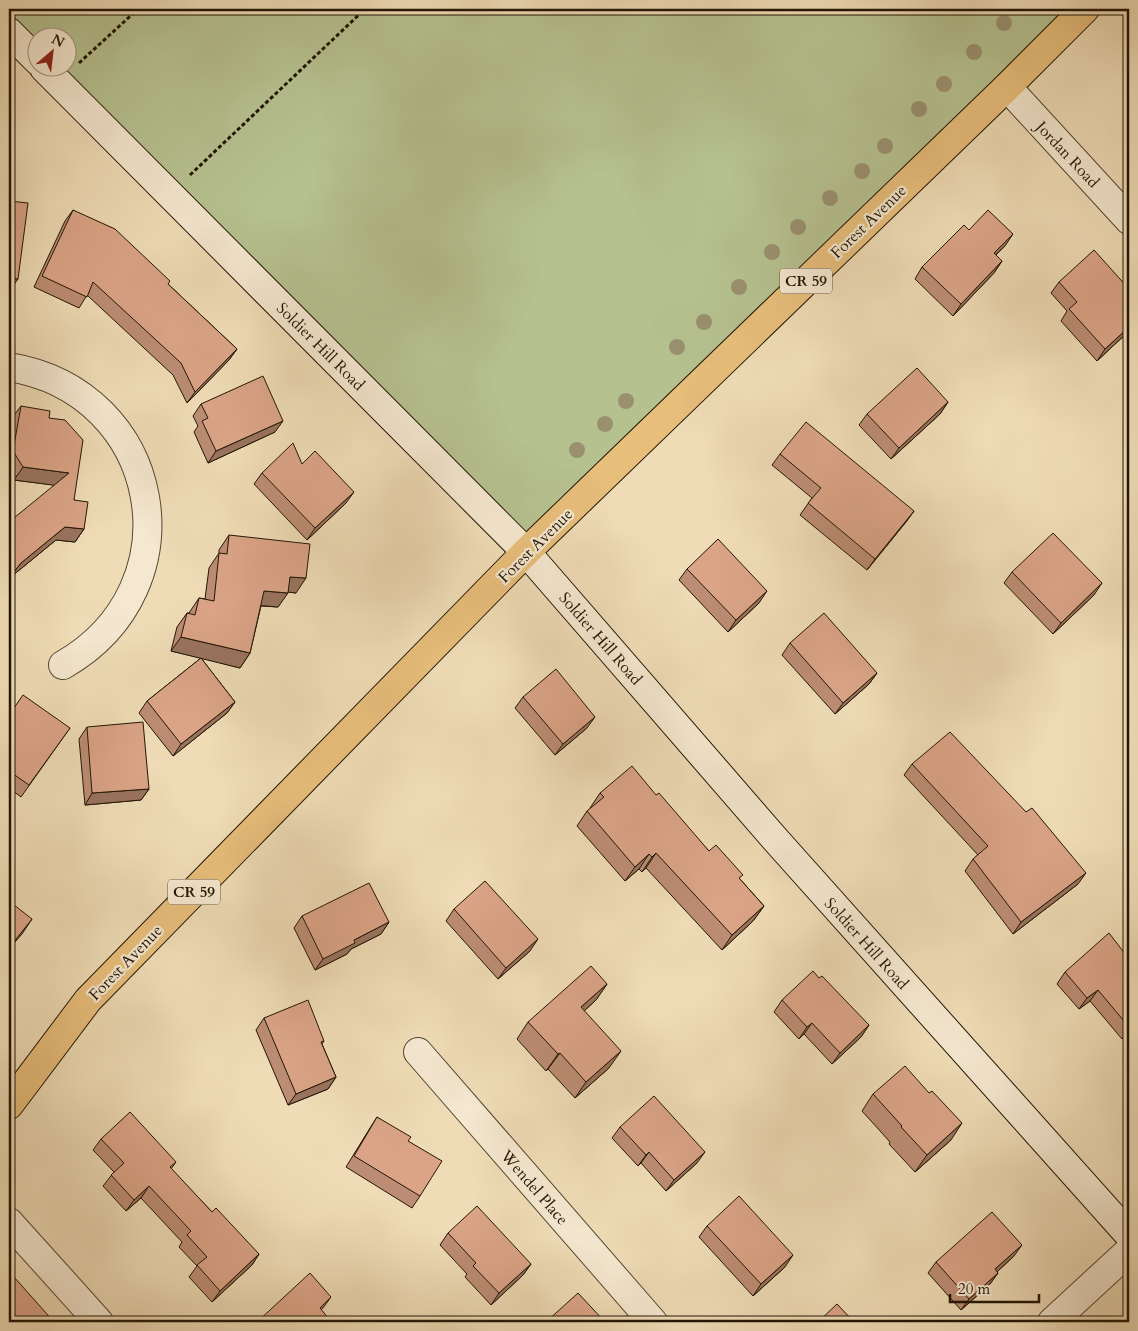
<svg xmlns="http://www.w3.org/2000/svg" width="1138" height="1331" font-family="Cardo,serif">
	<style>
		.green { fill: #b6c190; stroke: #6c6b4a }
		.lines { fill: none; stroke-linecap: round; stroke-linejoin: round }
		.street-casing { stroke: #544730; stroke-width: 30 }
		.secondary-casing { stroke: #211504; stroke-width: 30 }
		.primary-casing { stroke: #211504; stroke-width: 30 }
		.path { stroke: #211504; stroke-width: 3; stroke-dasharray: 4 2.5; stroke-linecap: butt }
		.street { stroke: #f5e8d0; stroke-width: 28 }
		.secondary { stroke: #f5e8d0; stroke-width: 28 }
		.primary { stroke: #e8be7b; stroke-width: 28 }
		.tree { fill: #9a906f }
		.wall { fill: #bc8d74; stroke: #211504 }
		.shaded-wall { fill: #99735e; stroke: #211504 }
		.building { fill: #dba487; stroke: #211504 }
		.labels { text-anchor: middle; stroke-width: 4.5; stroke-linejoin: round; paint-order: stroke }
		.shield { fill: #f5e8d0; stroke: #615441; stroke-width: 1 }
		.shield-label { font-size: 15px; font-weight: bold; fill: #211504 }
		.street-label { font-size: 16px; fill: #211504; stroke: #f5e8d0 }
	</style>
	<rect width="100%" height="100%" fill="#efdcb6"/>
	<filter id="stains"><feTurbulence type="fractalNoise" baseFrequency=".004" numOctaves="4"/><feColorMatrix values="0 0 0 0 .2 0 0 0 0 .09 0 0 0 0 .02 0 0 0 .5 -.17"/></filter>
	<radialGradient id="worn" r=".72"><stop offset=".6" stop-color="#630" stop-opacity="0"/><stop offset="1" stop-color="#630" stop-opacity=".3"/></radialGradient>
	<path class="green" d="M9 9H1085L526 552 44 68H68V38H38L37 61 9 32Z"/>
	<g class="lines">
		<g class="street-casing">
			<path id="street" d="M1007 87 1129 220
				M9 367C163 392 199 587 63 665
				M418 1052 653 1322
				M9 1222 99 1322
				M1052 1322 1129 1251"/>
		</g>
		<g class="secondary-casing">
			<path id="secondary" d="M9 32 38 61
				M44 68 526 552 775 839 1129 1235"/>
		</g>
		<g class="primary-casing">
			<path id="primary" d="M9 1105 88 1000 526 552 1007 87 1085 9"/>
		</g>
		<path class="path" d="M79 63 138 9
			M190 175 365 9"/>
		<use href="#street" class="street"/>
		<use href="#secondary" class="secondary"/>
		<use href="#primary" class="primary"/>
	</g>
	<g class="tree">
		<circle cx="1004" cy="23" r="8"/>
		<circle cx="974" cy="52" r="8"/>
		<circle cx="944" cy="84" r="8"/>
		<circle cx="919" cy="109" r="8"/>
		<circle cx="885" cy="146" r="8"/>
		<circle cx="862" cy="171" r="8"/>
		<circle cx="830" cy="198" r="8"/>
		<circle cx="798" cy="227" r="8"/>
		<circle cx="772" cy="252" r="8"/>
		<circle cx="739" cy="287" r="8"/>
		<circle cx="704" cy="322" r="8"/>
		<circle cx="677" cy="347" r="8"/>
		<circle cx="626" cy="401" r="8"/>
		<circle cx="605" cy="424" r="8"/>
		<circle cx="577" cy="450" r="8"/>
	</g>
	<path class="wall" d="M1129 89V98L1126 94Z
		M73 210 168 284 237 349 229 360 187 403 173 375 87 295 79 308 34 287 65 221Z
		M969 230 1005 246 996 255 1002 261 994 273 953 316 915 279 922 267Z
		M1059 282 1129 331 1097 361 1061 321 1067 311 1051 293Z
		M1129 392V401L1126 397Z
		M948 402 940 414 891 459 859 425 867 414Z
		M201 404 275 432 208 463 194 432 198 426 193 416Z
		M21 406 49 418 74 500 84 529 75 542 56 540 12 576 54 485 14 480 9 471V436L11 419Z
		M780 454 914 511 906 522 867 570 800 515 812 498 772 465Z
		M302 464 346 503 307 540 254 484 262 473Z
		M229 535 296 593 288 592 278 607 261 606 250 653 240 668 201 658 235 702 227 713 173 756 139 713 147 701 201 658 171 651 177 627 187 613H189L199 598 205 599 209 568 219 553V550Z
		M687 569 759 603 728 632 679 580Z
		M1012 572 1094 595 1053 634 1004 583Z
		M790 643 877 673 869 684 835 714 782 655Z
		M523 697 587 728 555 755 515 708Z
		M9 715 70 728 21 797 9 788Z
		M87 727 149 789 141 800 85 805 79 739Z
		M912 764 1026 812 1078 884 1013 934 965 871 973 859 978 855 904 775Z
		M600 793 656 795 709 851 740 879 764 906 753 921 722 950 646 868 642 872 639 869 625 881 577 826 587 811 591 808H590Z
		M454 909 530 951 498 979 446 921Z
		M302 916 389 922 381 934 351 949 347 954 315 970 294 928Z
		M1129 959V1032L1122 1039 1090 1001 1079 1009 1057 984 1065 972Z
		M819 978 869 1025 861 1037 832 1064 804 1034 799 1039 774 1012 782 1000Z
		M607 984 596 1000 584 1011 609 1068 575 1098 548 1069 546 1071 517 1039 528 1022Z
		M264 1018 324 1041 322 1044 336 1077 328 1089 288 1105 256 1030Z
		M873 1094 951 1140 915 1172 889 1144 890 1142 862 1111Z
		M377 1117 408 1141 420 1196 412 1208 346 1167 370 1128Z
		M620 1127 697 1163 666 1191 641 1163 638 1166 612 1138Z
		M101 1139 176 1162 171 1169 212 1212 259 1254 252 1265 212 1302 189 1277 197 1266 179 1247 182 1242 141 1198 126 1211 103 1186 114 1172 93 1150Z
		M707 1226 785 1267 753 1296 699 1237Z
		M448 1233 531 1264 523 1275 491 1305 465 1277 467 1274 440 1245Z
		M1014 1256 997 1272 998 1273 990 1284 961 1310 928 1273 936 1262Z"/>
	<path class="shaded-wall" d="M1013 234 1005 246 986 264 994 253Z
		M1002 261 994 273 953 316 961 304Z
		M9 278 18 279 10 290H9Z
		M1129 327V331L1097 361 1105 349Z
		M237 349 229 360 187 403 195 392Z
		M948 402 940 414 891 459 899 448Z
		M283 421 275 432 208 463 216 451Z
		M23 467 69 473 60 486 14 480Z
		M354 492 346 503 307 540 315 528Z
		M914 511 906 522 867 570 875 559Z
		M65 527 84 529 75 542 56 540 12 576 9 579V578L21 563Z
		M290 577 306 578 296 593 280 591Z
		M1102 583 1094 595 1053 634 1061 623Z
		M264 591 288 593 278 607 254 605Z
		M767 591 759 603 728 632 736 620Z
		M181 637 250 653 240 668 171 651Z
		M877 673 869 684 835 714 843 703Z
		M235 702 227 713 173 756 181 744Z
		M595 717 587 728 555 755 563 744Z
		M149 789 141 800 85 805 92 793Z
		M656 853 646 868 642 872 652 857Z
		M649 854 639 869 625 881 635 867Z
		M1086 873 1078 884 1013 934 1021 922Z
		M764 906 753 921 722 950 732 935Z
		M32 919 22 934 9 949V948Z
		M389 922 381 934 351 949 347 954 315 970 323 959 354 940Z
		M538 939 530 951 498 979 506 968Z
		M607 984 596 1000 570 1024 581 1007Z
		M1098 990 1090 1001 1079 1009 1087 998Z
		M812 1023 804 1034 799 1039 807 1027Z
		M869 1025 861 1037 832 1064 840 1053Z
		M1129 1029V1032L1122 1039Z
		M621 1051 609 1068 575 1098 586 1082Z
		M560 1053 548 1069 546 1071 558 1054Z
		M336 1077 328 1089 288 1105 296 1094Z
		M962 1123 951 1140 915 1172 927 1155Z
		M649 1152 641 1163 638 1166 646 1155Z
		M705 1152 697 1163 666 1191 674 1180Z
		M149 1186 141 1198 126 1211 134 1200Z
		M1022 1245 1014 1256 987 1281 995 1269Z
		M259 1254 252 1265 212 1302 220 1291Z
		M793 1255 785 1267 753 1296 761 1284Z
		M531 1264 523 1275 491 1305 499 1293Z
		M998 1273 990 1284 961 1310 969 1299Z
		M331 1297 323 1308 312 1319 320 1308Z"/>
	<path class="building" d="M9 201 28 203 18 279 9 278Z
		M73 210 115 229 170 281 168 284 237 349 195 392 181 363 93 282 87 297 42 276Z
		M988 210 1013 234 994 253 1002 261 961 304 922 267 964 225 969 230Z
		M1094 250 1129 289V327L1105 349 1069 309 1077 302 1059 282Z
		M917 368 948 402 899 448 867 414Z
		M263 376 283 421 216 451 202 421 208 418 201 404Z
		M21 406 50 411 49 418 65 420 83 440 74 500 88 502 84 529 65 527 21 563 9 578V522L69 473 23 467 13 451Z
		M806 422 914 511 875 559 808 503 821 488 780 454Z
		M293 443 302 464 315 451 354 492 315 528 262 473Z
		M1053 533 1102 583 1061 623 1012 572Z
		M229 535 310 544 306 578 290 577 288 593 264 591 250 653 181 637 187 613 195 615 199 598 214 601 219 553 227 554Z
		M718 539 767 591 736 620 687 569Z
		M824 613 877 673 843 703 790 643Z
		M201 658 235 702 181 744 147 701Z
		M556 669 595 717 563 744 523 697Z
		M23 695 70 728 29 785 9 771V715Z
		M143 722 149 789 92 793 87 727Z
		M950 732 1026 812 1032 808 1086 873 1021 922 973 859 988 846 912 764Z
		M632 766 656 795 659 793 709 851 716 845 743 875 739 878 764 906 732 935 656 853 652 857 649 854 635 867 587 811 604 797 600 793Z
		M485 881 538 939 506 968 454 909Z
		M369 883 389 922 354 940 355 943 323 959 302 916Z
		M9 901 32 919 9 948Z
		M1109 933 1129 959V1027L1098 990 1087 998 1065 972Z
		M591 966 607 984 581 1007 621 1051 586 1082 560 1053 558 1054 528 1022Z
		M813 971 819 978 822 976 869 1025 840 1053 812 1023 807 1027 782 1000Z
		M308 1000 324 1041 321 1042 336 1077 296 1094 264 1018Z
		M905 1066 929 1093 932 1091 962 1123 927 1155 901 1127 902 1126 873 1094Z
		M654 1096 705 1152 674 1180 649 1152 646 1155 620 1127Z
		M130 1112 176 1162 170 1167 212 1212 216 1208 259 1254 220 1291 197 1265 207 1257 187 1235 191 1231 149 1186 134 1200 111 1175 124 1163 101 1139Z
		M377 1117 411 1137 408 1141 442 1161 420 1196 354 1156Z
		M739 1196 793 1255 761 1284 707 1226Z
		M477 1206 531 1264 499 1293 473 1266 476 1263 448 1233Z
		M992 1212 1022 1245 995 1269 998 1273 969 1299 936 1262Z
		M310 1273 331 1297 320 1308 329 1319 325 1322H257Z
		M14 1277 54 1322H9V1282Z
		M578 1293 605 1322H546Z
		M837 1304 854 1322H818Z"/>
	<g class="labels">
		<g class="shield">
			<rect x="780" y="268.5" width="52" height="25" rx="4"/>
			<rect x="168" y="879.5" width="52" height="25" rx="4"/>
		</g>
		<g class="shield-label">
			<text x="806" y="286">CR 59</text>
			<text x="194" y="897">CR 59</text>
		</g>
		<g class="street-label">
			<text transform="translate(1068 154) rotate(47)" y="6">Jordan Road</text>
			<text transform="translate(868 221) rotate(-44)" y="6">Forest Avenue</text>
			<text transform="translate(321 346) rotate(45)" y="6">Soldier Hill Road</text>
			<text transform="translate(535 545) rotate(-45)" y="6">Forest Avenue</text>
			<text transform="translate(601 638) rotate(49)" y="6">Soldier Hill Road</text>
			<text transform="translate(867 943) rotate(48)" y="6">Soldier Hill Road</text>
			<text transform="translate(125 962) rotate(-46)" y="6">Forest Avenue</text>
			<text transform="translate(535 1187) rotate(49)" y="6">Wendel Place</text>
		</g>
	</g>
	<rect width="1138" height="1331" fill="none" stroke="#efdcb6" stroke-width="30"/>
	<rect x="10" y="10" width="1118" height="1311" fill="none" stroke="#211504" stroke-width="2.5"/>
	<rect x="15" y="15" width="1108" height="1301" fill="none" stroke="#211504"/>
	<g transform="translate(52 52) rotate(28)"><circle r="24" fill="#f5e8d0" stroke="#a0947e"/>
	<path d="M0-4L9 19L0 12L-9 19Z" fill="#8f2418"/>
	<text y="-8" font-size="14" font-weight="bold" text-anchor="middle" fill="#211504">N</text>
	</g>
	<path d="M950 1294v8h89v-8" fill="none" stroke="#211504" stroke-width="2.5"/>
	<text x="958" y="1294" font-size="15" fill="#211504" stroke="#f5e8d0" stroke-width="4" paint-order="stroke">20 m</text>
	<rect width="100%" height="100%" filter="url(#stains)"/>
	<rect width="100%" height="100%" fill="url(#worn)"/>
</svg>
